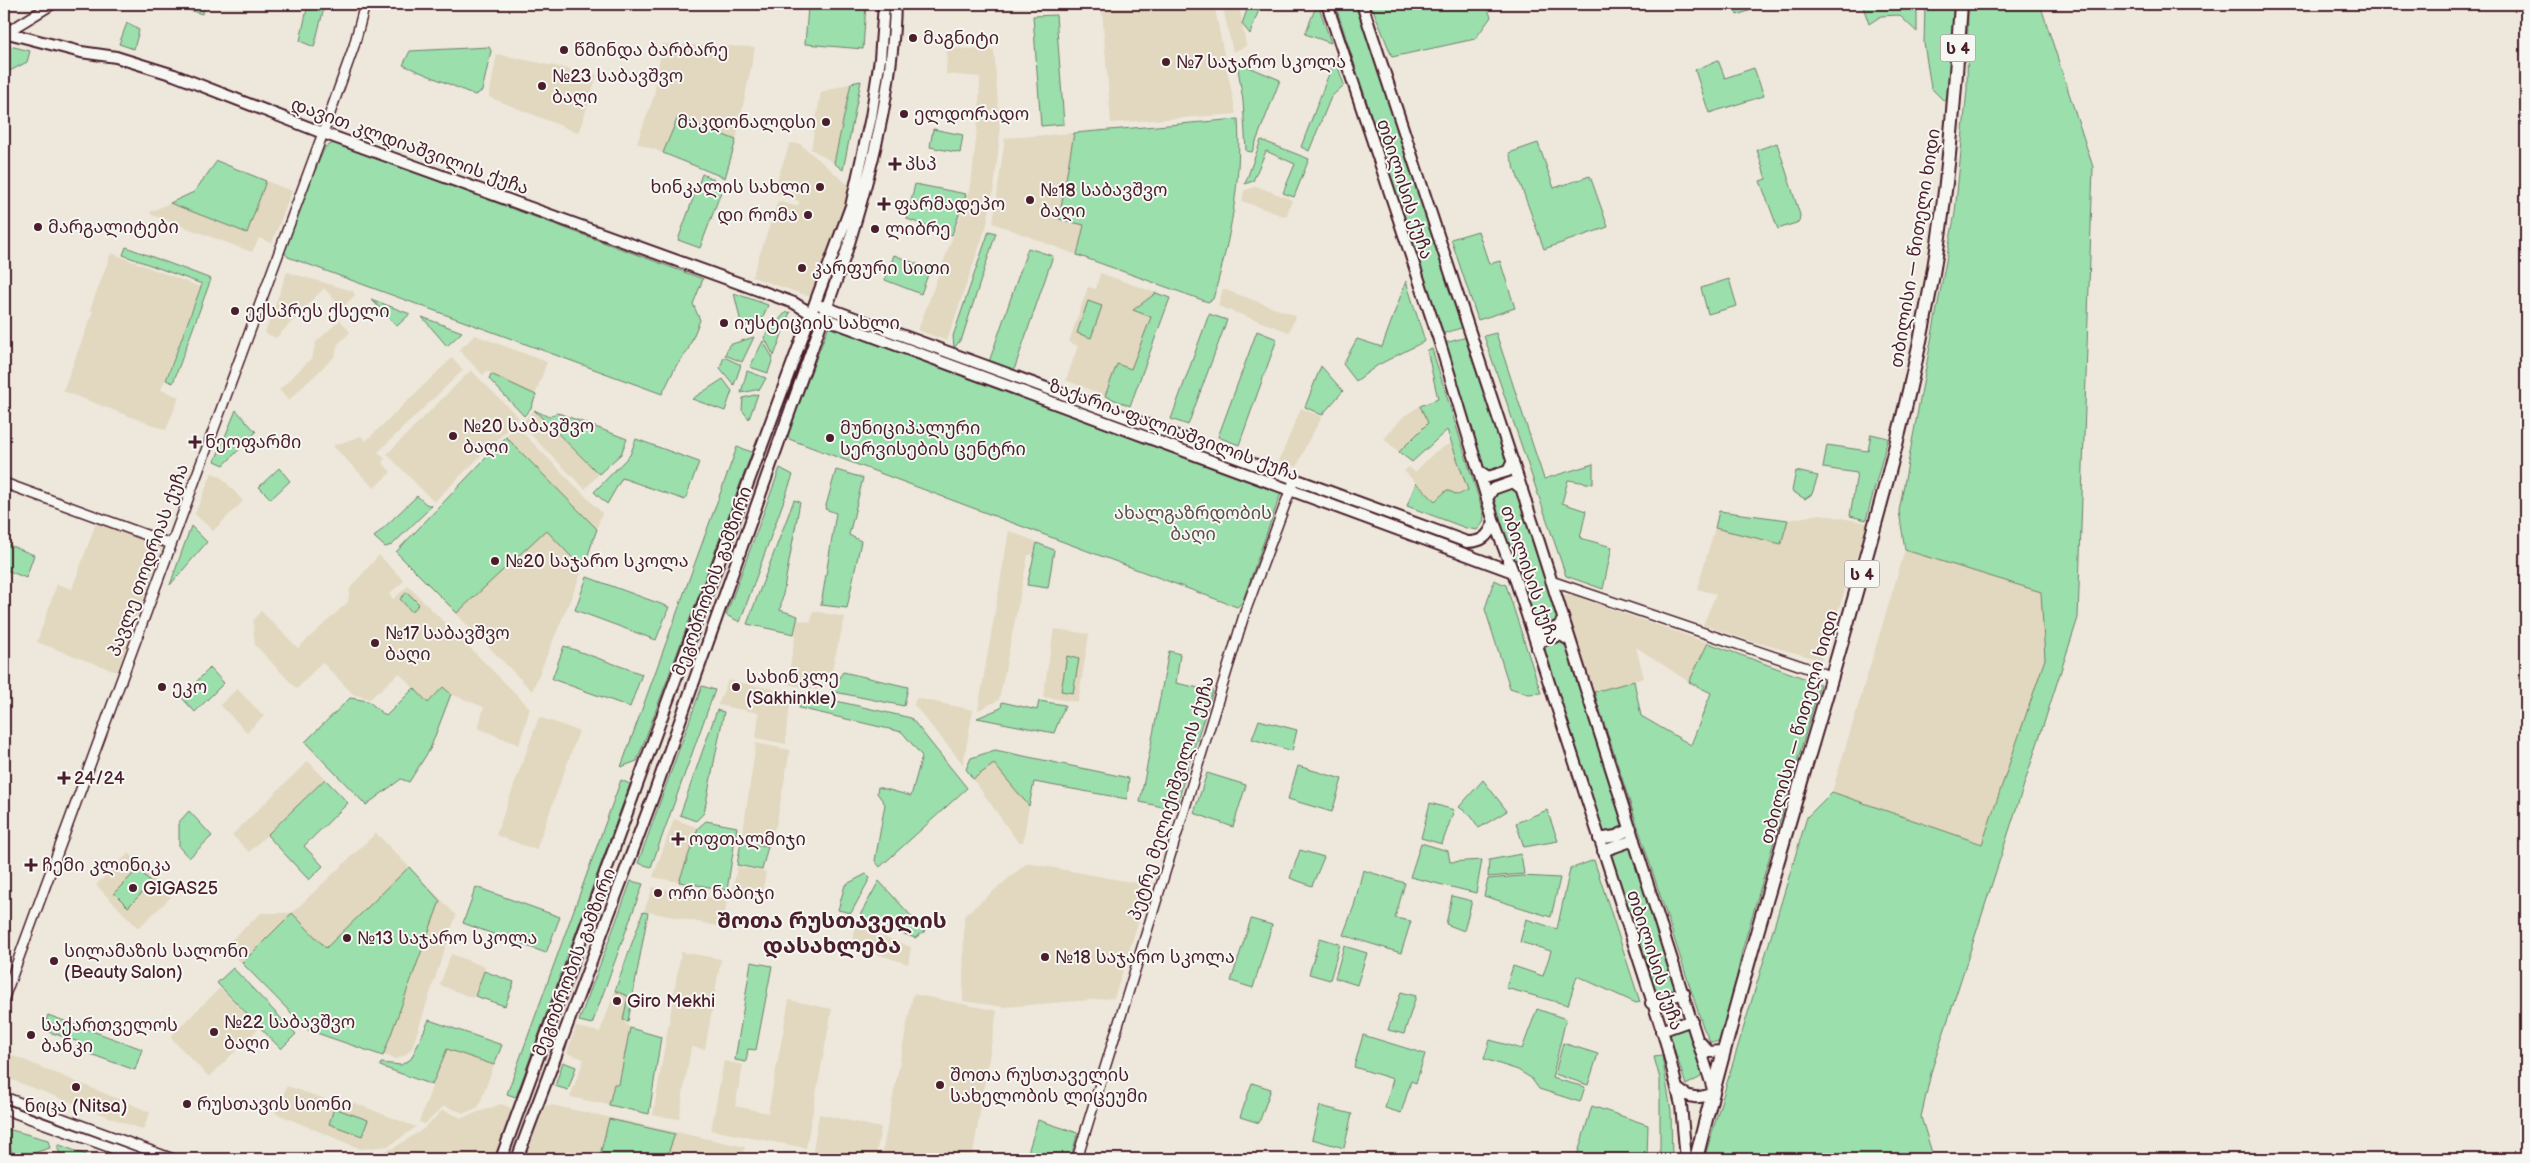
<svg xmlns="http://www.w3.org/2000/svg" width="2530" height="1163" font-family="'Balsamiq Sans','Noto Sans Georgian',sans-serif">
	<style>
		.built { fill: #e2d7bf }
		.green { fill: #9adfac; stroke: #727f6c }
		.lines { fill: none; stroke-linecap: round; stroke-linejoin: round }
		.minor-casing { stroke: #4a1f2b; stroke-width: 12 }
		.major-casing { stroke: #4a1f2b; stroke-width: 14 }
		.highway-casing { stroke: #4a1f2b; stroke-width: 16 }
		.minor { stroke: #f6f6f2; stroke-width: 9 }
		.major { stroke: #f6f6f2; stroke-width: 10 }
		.highway { stroke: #f6f6f2; stroke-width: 12 }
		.poi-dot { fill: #4a1f2b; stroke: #f6f6f2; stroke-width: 2 }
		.labels { text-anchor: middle; stroke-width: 4; stroke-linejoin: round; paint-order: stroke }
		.shield { fill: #f6f6f2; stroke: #7e6067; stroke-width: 1 }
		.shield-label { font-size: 16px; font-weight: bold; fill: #4a1f2b }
		.poi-label { font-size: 18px; fill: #4a1f2b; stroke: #f6f6f2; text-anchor: start }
		.street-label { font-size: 18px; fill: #4a1f2b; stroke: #f6f6f2 }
		.park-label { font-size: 18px; fill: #5e4f4b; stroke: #f6f6f2 }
		.district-label { font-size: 22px; font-weight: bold; fill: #4a1f2b; stroke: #f6f6f2 }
	</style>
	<rect width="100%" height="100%" fill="#ede8db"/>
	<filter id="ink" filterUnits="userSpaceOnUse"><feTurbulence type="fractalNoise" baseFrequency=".02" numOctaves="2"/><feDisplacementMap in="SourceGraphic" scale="10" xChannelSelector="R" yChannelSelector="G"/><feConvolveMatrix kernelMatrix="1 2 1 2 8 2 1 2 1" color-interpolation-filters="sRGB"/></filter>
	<g filter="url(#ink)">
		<path class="built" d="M901 4H1029L901 8Z
			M1122 4H1214L1236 114 1111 123 1102 10Z
			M1222 4H1239L1246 46 1233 52Z
			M662 44 755 47 736 140 678 117 663 153 637 143 654 96Z
			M947 48 994 50 1000 133 995 180 987 224 947 341 918 330 967 199 972 176 979 111 980 77 946 74Z
			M497 54 597 75 579 133 489 97Z
			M851 83 839 137 834 163 811 149 821 92Z
			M1074 133 1059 219 1084 225 1077 255 993 223 1005 138Z
			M790 143 800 144 852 188 816 292 808 296 752 277 778 201 794 206 799 205V201L773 192Z
			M266 181 292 191 272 243 259 238 252 252 152 215 150 212 170 203 247 233Z
			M1256 186 1292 200 1286 217 1242 201 1244 191Z
			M111 253 200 287 161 390 179 397 166 430 63 391 93 311 90 310Z
			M287 272 353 291 355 295 342 308 324 288 276 338 265 333Z
			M1100 273 1156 293 1133 310 1151 317 1131 369 1117 364 1105 396 1066 380 1078 346 1069 342 1088 287 1096 289Z
			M1223 289 1296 316 1289 332 1218 306Z
			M340 320 350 332 338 344 335 356 289 400 279 390 312 358 316 342Z
			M475 335 547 362 535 395 486 371 483 375 459 350Z
			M452 358 463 370 378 452 385 459 382 462 391 472 374 488 333 446 361 436 366 441Z
			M471 370 519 418 434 502 387 454Z
			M1420 406 1428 422 1399 452 1384 439 1404 416Z
			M1301 408 1322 417 1307 443 1297 467 1279 461Z
			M534 410 599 474 585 489 520 424Z
			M516 426 602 513 583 569 532 691 396 552Z
			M1451 443 1468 490 1435 501 1404 471 1409 467 1415 472 1435 452Z
			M212 473 221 477 243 501 213 531 195 514Z
			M1820 514 1868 523 1821 660 1751 641 1703 625 1716 594 1697 589 1715 528 1781 544 1788 520Z
			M96 523 162 547 117 672 37 642 57 584 72 589Z
			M1009 531 1037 542 1033 554 1028 555 999 700 978 710Z
			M1905 550 2041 592 2045 659 1982 844 1832 792Z
			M379 555 404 581 389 594 393 599 408 586 530 708 519 745 478 728 484 707 451 694 443 687 428 703 399 673 370 699 353 694 322 662 297 689 255 645 253 621 261 611 298 648 348 602 350 588Z
			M1563 595 1574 596 1708 643 1689 682 1636 647 1644 678 1594 692Z
			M813 611 845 617 832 669 817 690 787 684 798 620 811 622Z
			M1054 629 1089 634 1078 702 1043 697Z
			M728 680 792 693 786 731V744L756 738 759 713 718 705Z
			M237 689 264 716 247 732 220 705Z
			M916 698 973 710 963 764 914 705Z
			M539 717 579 731 536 850 496 835Z
			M756 743 790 750 776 826 764 843 742 839Z
			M308 761 325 779 249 852 232 835Z
			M994 764 1029 806 1023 842H1018L973 779Z
			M674 819 698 828 679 882 653 877Z
			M376 833 456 915 412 1048 405 1055 396 1059 308 1030 225 946 261 913H292Z
			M129 853 171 897 138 928 96 885Z
			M1027 863 1136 883 1149 888 1114 998 1004 1007 963 1001 964 916Z
			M737 867 766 872 761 898 732 893Z
			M653 887 727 901 722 927 644 911Z
			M855 926 911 947 908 964 852 946Z
			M681 952 721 959 705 1049 691 1047 679 1119 653 1115Z
			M451 954 485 967 473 998 440 985Z
			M220 988 259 1028 209 1077 170 1037Z
			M615 991 628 996 623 1020 630 1028 619 1085 614 1084 609 1105 570 1097 584 1059 567 1053 576 1027 600 1032Z
			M913 994 997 1011 972 1159H881Z
			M789 1000 832 1009 806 1148 711 1130 724 1061 743 1065 735 1106 768 1113Z
			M446 1049 494 1065 478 1108 464 1113 444 1106 425 1124 419 1122Z
			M4 1052 150 1112 143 1130 10 1079 4 1074Z
			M287 1086 345 1106 354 1103 416 1127 389 1146 361 1149 275 1113Z
			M501 1104 513 1109 495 1159H361L363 1153H378L394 1148 422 1130 443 1110 462 1118Z
			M551 1105 745 1147 740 1159H525L545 1106Z
			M819 1114 881 1128 875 1159H849L813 1151Z"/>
		<path class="green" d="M170 4H206L202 14Z
			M308 4H325L314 47 300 41Z
			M849 4H866L863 49 805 44 808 7Z
			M1249 4H1261L1250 34 1242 24Z
			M1317 4H1318L1331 43 1305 34Z
			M1335 4H1358L1464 327 1442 334Z
			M1371 4H1486L1491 17 1475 39 1392 57Z
			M1734 4H1759L1760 7 1737 15Z
			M1862 4H1917V32L1899 15 1881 16 1869 24Z
			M1925 4H1956L1950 102 1943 100 1931 88 1924 43Z
			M1968 4H2040L2093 167 2078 618 1932 1069 1921 1117 1934 1159H1704L1807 817 1832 792 1982 844 2045 659 2041 592 1905 550 1899 511 1955 213 1967 90Z
			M1056 15 1064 124 1041 126 1033 16Z
			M127 23 139 30 134 49 119 44Z
			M10 46 30 51 27 62 6 73 4 47Z
			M489 47 491 51 482 91 475 95 403 65 410 51Z
			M1335 58 1344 85 1331 97 1309 151 1301 147Z
			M1718 60 1725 78 1754 68 1764 96 1709 113 1695 70Z
			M1237 62 1280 80 1252 152 1246 151 1243 101Z
			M861 81 843 170 834 163 851 83Z
			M678 117 736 140 725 178 663 153Z
			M1238 119C1242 181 1230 240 1213 299L1208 302 1077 255 1084 225 1059 219 1074 133Z
			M933 129 963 135 960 153 930 147Z
			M1261 140 1309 159 1294 197 1283 193 1295 164 1266 151 1253 181 1245 184Z
			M334 143 703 279 693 304 700 320 687 352 676 366 662 394 288 257 282 249 325 147Z
			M1538 143 1554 188 1590 176 1608 227 1544 249 1509 153Z
			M1777 143 1800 215 1799 222 1778 229 1760 181 1766 179 1757 150Z
			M217 161 266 181 247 233 170 203 194 192Z
			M702 174 724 184 700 248 678 240Z
			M915 184 966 194 952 235 907 219Z
			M989 231 996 233 962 338 954 348 953 336Z
			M1478 231 1489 264 1500 261 1515 308 1478 320 1451 239Z
			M126 247 211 279 173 383 166 380 202 284 123 255Z
			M1028 248 1053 256 1014 370 989 362Z
			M894 255 930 269 921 294 885 280Z
			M1729 279 1737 306 1708 314 1701 288Z
			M1406 281 1425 341 1378 365 1356 381 1343 364 1357 339 1382 347Z
			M734 293 768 305 761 322 742 327Z
			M1156 293 1170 298 1130 406 1105 396 1117 364 1131 369 1151 317 1133 310Z
			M371 299 410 314 397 326Z
			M1088 301 1102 306 1091 338 1077 333Z
			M790 312 774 356 764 337 785 313Z
			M1209 314 1227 320 1188 425 1171 419Z
			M422 317 462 332 447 346Z
			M830 323 1279 489 1281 493 1242 603 1237 607 789 439 787 434Z
			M1257 331 1277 339 1239 445 1218 437Z
			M1496 333 1544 479 1593 464V484L1568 480 1562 503 1586 511 1580 538 1612 547 1603 589 1566 576 1484 336Z
			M754 337 742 362 725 355 729 345Z
			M1467 337 1508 461 1506 467 1488 472 1483 469 1445 343Z
			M763 341 773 358 768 373 750 367Z
			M1432 349 1484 515 1483 523 1477 530 1466 528 1407 506 1416 483 1435 501 1447 490 1458 495 1468 490 1447 430 1412 462 1399 452 1428 423 1420 406 1438 399 1427 350Z
			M724 357 741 365 734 385 720 368Z
			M1321 366 1343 391 1322 415 1305 407Z
			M747 371 766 378 760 389 741 393Z
			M491 374 536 395 531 408 524 416 489 379Z
			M723 379 732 391 725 411 692 399Z
			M758 394 749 419 742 410 743 398Z
			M236 410 256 432 224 465 215 461Z
			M534 410 549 417 556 413 561 414 627 439 621 454 599 474Z
			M1871 434 1888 438 1866 520 1850 516 1857 473 1823 468 1827 445 1868 451Z
			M506 437 597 529 583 569 546 530 457 613 396 552Z
			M636 439 699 462 685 500 622 478 607 504 594 492 630 455Z
			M737 447 752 452 637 761 621 767Z
			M279 468 290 481 271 499 259 487Z
			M780 468 793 475 740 622 726 615Z
			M836 470 863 478 849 535 861 541 847 608 821 605 836 513 825 509Z
			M1796 471 1818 476 1812 494 1805 499 1792 491Z
			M1512 487 1518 493 1559 617 1556 624 1538 629 1533 624 1494 498 1496 492Z
			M417 496 426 504 432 506 392 545 385 547 374 537Z
			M794 500 800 502 780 610 798 616 794 634 747 624Z
			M1719 511 1788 520 1781 544 1715 528Z
			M191 526 207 542 170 585Z
			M4 543 34 555 26 578 4 569Z
			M1037 543 1054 550 1048 588 1027 585Z
			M587 577 669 607 656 640 575 610Z
			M1494 580 1506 585 1541 693 1528 694 1510 688 1485 609Z
			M407 592 419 604 412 612 400 599Z
			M1562 640 1566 642 1624 821 1621 827 1607 833 1600 830 1545 653V646L1548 642Z
			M1708 643 1820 684 1742 951 1726 1033 1720 1042H1710L1703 1027 1594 692 1634 681 1641 716 1691 745 1711 693 1689 682Z
			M564 646 642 674 630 707 552 679Z
			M1169 651 1180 654 1176 683 1213 691 1186 772 1176 810 1140 802Z
			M1067 656 1079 659 1073 693 1061 691Z
			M210 668 224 683 195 712 181 697Z
			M843 672 908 687 904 706 830 691Z
			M702 686 715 690 651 867 638 863Z
			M443 687 451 694 430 749 409 782 401 779 366 805 305 742 350 698 368 701 386 716 414 688 428 703Z
			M801 693 911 718 967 788 880 867 875 861 885 804 877 793 878 787 911 796 922 756 902 732 799 708Z
			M1039 701 1065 705 1054 733 977 718 1001 708 1002 702 1037 710Z
			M717 710 724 712 704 813 696 821 680 815Z
			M1259 720 1297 730 1292 751 1252 739Z
			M995 750 1129 778 1127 799 1034 782 1029 806 994 764 973 779 966 769 971 758Z
			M1298 766 1342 779 1332 812 1288 799Z
			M1207 773 1246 785 1233 827 1194 813Z
			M325 779 348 803 304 846 323 866 309 880 267 835Z
			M621 780 630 784 516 1097 507 1094Z
			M1483 780 1507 811 1479 828 1471 816 1459 807Z
			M1430 803 1454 810 1442 844 1421 838Z
			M1547 810 1558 841 1524 847 1516 823Z
			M189 811 212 836 189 858 179 847V822Z
			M706 821 737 827 727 890 679 882 698 828Z
			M1629 839 1677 987 1674 990 1656 995 1653 993 1608 848Z
			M741 842 768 846 762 870 737 865Z
			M1421 843 1448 851 1450 862 1482 860 1476 893 1410 877Z
			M1300 850 1324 857 1312 886 1290 878Z
			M1521 854 1524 874 1488 877 1489 860Z
			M1594 860 1640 1002 1636 1003 1577 976 1568 1005 1506 988 1513 966 1543 976 1551 951 1520 942 1526 919 1557 929 1570 869Z
			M409 867 440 901 383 1056 308 1030 242 963 292 913 326 948Z
			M138 869 152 883 128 907 114 893Z
			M1363 870 1405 883 1395 918 1411 921 1401 953 1343 935 1354 906Z
			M866 874 870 878 851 913 838 910 845 885Z
			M1522 876 1560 878 1551 917 1484 896 1488 879Z
			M631 881 643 884 592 1024 579 1021Z
			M879 881 925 931 915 938 859 917Z
			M476 887 560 917 546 953 463 923Z
			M1452 896 1472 901 1464 931 1446 924Z
			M643 912 648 913 628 1021 623 1020 628 996 615 991Z
			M1251 919 1272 925 1253 988 1231 981Z
			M1320 938 1340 944 1330 980 1309 974Z
			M1344 946 1367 953 1357 985 1335 978Z
			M751 962 772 966 756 1050 748 1049 746 1062 735 1060Z
			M233 968 296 1034 281 1049 217 983Z
			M484 971 514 982 505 1006 475 996Z
			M1401 992 1416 996 1404 1034 1388 1030Z
			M1537 1009 1566 1019 1552 1078 1585 1087 1580 1102 1539 1089 1531 1078 1518 1070 1484 1059 1490 1040 1522 1049Z
			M48 1015 142 1049 135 1070 76 1049 79 1042 43 1030Z
			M429 1020 502 1045 494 1065 447 1049 432 1085 380 1066 381 1063 401 1065 411 1059Z
			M1687 1022 1703 1071 1701 1077 1686 1085 1668 1030Z
			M630 1028 661 1037 649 1114 609 1105 614 1084H619Z
			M1363 1035 1425 1054 1416 1083 1411 1081 1401 1113 1385 1108 1393 1079 1354 1067Z
			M1563 1043 1598 1054 1588 1085 1555 1074Z
			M1662 1056 1671 1111 1672 1159H1660V1079L1654 1057Z
			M563 1062 576 1067 568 1090 555 1086Z
			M1252 1083 1271 1089 1259 1123 1240 1117Z
			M1320 1106 1352 1114 1344 1148 1312 1139Z
			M1592 1106 1648 1125 1647 1159H1607L1596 1156 1595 1159H1571L1577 1156Z
			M334 1108 368 1120 362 1136 329 1124Z
			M609 1119 675 1134 666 1159H599Z
			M1038 1120 1078 1133 1070 1159H1026Z
			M4 1128 48 1140 50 1148 14 1159Z
			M57 1144 97 1159H61Z"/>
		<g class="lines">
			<g class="minor-casing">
				<path id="minor" d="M7 32 53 4
					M4 483 171 544
					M1551 581 1831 676
					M4 998 323 133 354 46 365 4
					M4 1097 173 1159
					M4 1109 142 1159
					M1077 1159 1245 612 1293 483"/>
			</g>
			<g class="major-casing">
				<path id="major" d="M1327 4 1439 340 1494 522 1513 572 1666 1043 1681 1105 1686 1159
					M1362 4 1539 542 1713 1089
					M4 32 81 52 116 57 174 75 323 133 794 303 812 314 1513 572
					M822 306 1467 542C1482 542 1488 537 1494 522
					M1479 471 1488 477 1508 471 1513 461
					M1487 499 1493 489 1513 482 1522 489
					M1531 628 1539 632 1558 627 1563 620
					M1537 648 1541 641 1561 635 1569 640
					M1599 839 1616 836 1631 829
					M1603 851 1634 840
					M1651 1003 1684 993
					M1661 1031 1692 1020
					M1700 1042 1709 1052 1721 1051 1725 1047
					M1678 1089C1688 1098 1700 1100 1712 1093
					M501 1159 696 623 851 206 871 117 880 59 884 4
					M517 1159 653 797 846 253C871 172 893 90 895 4"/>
			</g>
			<g class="highway-casing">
				<path id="highway" d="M1696 1159C1736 997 1785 837 1832 676 1867 554 1903 432 1927 306 1947 207 1954 105 1961 4"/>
			</g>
			<use href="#minor" class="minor"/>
			<use href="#major" class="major"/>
			<use href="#highway" class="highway"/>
		</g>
	</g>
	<g class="poi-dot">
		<circle cx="913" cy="38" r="5"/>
		<circle cx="564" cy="50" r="5"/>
		<circle cx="1166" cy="62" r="5"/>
		<circle cx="542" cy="86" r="5"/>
		<circle cx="904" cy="114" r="5"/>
		<circle cx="826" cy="122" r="5"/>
		<path d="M892.5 156.5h5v5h5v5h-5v5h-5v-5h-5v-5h5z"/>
		<circle cx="820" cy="187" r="5"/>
		<circle cx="1030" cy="200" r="5"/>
		<path d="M881.5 196.5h5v5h5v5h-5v5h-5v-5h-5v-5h5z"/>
		<circle cx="808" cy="215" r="5"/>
		<circle cx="38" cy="227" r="5"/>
		<circle cx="875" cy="229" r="5"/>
		<circle cx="802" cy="268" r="5"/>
		<circle cx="235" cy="311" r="5"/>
		<circle cx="724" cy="323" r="5"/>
		<circle cx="453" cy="436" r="5"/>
		<circle cx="830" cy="438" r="5"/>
		<path d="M192.5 434.5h5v5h5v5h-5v5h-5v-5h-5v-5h5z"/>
		<circle cx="495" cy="561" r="5"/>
		<circle cx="375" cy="643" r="5"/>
		<circle cx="162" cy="687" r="5"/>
		<circle cx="736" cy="687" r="5"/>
		<path d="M61.5 770.5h5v5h5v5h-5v5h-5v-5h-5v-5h5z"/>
		<path d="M675.5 831.5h5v5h5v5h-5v5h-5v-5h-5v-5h5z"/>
		<path d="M28.5 857.5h5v5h5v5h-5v5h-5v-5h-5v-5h5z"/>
		<circle cx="133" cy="888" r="5"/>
		<circle cx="658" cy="893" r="5"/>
		<circle cx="347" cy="938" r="5"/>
		<circle cx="1045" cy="957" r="5"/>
		<circle cx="54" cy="961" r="5"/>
		<circle cx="617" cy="1001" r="5"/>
		<circle cx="214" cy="1032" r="5"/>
		<circle cx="31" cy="1035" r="5"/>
		<circle cx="940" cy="1085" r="5"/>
		<circle cx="76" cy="1087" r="5"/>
		<circle cx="187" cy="1104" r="5"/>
	</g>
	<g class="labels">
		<g class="shield">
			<rect x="1940.5" y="34.5" width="35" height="27" rx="4"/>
			<rect x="1844.5" y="560.5" width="35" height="27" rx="4"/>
		</g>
		<g class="shield-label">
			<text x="1958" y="54">ს 4</text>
			<text x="1862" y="580">ს 4</text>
		</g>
		<g class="poi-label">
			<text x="923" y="44">მაგნიტი</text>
			<text x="574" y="56">წმინდა ბარბარე</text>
			<text x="1176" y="68">№7 საჯარო სკოლა</text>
			<text x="552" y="82">№23 საბავშვო<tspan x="552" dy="21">ბაღი</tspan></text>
			<text x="914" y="120">ელდორადო</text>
			<text x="816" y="128" text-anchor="end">მაკდონალდსი</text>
			<text x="905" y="170">პსპ</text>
			<text x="810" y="193" text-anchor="end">ხინკალის სახლი</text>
			<text x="1040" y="196">№18 საბავშვო<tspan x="1040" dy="21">ბაღი</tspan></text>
			<text x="894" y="210">ფარმადეპო</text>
			<text x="798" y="221" text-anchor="end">დი რომა</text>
			<text x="48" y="233">მარგალიტები</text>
			<text x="885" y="235">ლიბრე</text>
			<text x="812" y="274">კარფური სითი</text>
			<text x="245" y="317">ექსპრეს ქსელი</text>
			<text x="734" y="329">იუსტიციის სახლი</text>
			<text x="463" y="432">№20 საბავშვო<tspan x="463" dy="21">ბაღი</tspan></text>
			<text x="840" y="434">მუნიციპალური<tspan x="840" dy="21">სერვისების ცენტრი</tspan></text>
			<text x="205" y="448">ნეოფარმი</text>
			<text x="505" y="567">№20 საჯარო სკოლა</text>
			<text x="385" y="639">№17 საბავშვო<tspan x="385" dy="21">ბაღი</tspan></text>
			<text x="746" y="683">სახინკლე<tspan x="746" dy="21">(Sakhinkle)</tspan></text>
			<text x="172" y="693">ეკო</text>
			<text x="74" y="784">24/24</text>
			<text x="689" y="845">ოფთალმიჯი</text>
			<text x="42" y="871">ჩემი კლინიკა</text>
			<text x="143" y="894">GIGAS25</text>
			<text x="668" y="899">ორი ნაბიჯი</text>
			<text x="357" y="944">№13 საჯარო სკოლა</text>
			<text x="64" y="957">სილამაზის სალონი<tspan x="64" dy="21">(Beauty Salon)</tspan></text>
			<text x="1055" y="963">№18 საჯარო სკოლა</text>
			<text x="627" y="1007">Giro Mekhi</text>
			<text x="224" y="1028">№22 საბავშვო<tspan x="224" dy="21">ბაღი</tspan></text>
			<text x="41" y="1031">საქართველოს<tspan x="41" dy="21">ბანკი</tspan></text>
			<text x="950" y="1081">შოთა რუსთაველის<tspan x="950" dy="21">სახელობის ლიცეუმი</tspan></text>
			<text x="197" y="1110">რუსთავის სიონი</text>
			<text x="76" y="1112" text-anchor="middle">ნიცა (Nitsa)</text>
		</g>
		<g class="street-label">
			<text transform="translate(410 146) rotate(20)" y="6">დავით კლდიაშვილის ქუჩა</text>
			<text transform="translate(1405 189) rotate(72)" y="6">თბილისის ქუჩა</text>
			<text transform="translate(1915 248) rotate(-81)" y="6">თბილისი — წითელი ხიდი</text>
			<text transform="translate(1174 430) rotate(20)" y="6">ზაქარია ფალიაშვილის ქუჩა</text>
			<text transform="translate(148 560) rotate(-70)" y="6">პავლე თოდრიას ქუჩა</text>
			<text transform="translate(1530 575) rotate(71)" y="6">თბილისის ქუჩა</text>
			<text transform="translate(712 581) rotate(-70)" y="6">მეგობრობის გამზირი</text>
			<text transform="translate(1799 727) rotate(-74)" y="6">თბილისი — წითელი ხიდი</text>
			<text transform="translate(1171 798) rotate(-73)" y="6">პეტრე მელიქიშვილის ქუჩა</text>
			<text transform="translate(1655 960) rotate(72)" y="6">თბილისის ქუჩა</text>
			<text transform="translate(574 962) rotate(-69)" y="6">მეგობრობის გამზირი</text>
		</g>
		<g class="park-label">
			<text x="1193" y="519">ახალგაზრდობის<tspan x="1193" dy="21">ბაღი</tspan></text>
		</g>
		<g class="district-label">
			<text x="832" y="928">შოთა რუსთაველის<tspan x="832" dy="25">დასახლება</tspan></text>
		</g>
	</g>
	<rect width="2530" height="1163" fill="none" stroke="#f6f6f2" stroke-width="20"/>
	<rect x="10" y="10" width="2510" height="1143" fill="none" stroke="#4a1f2b" stroke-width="2" filter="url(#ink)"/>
</svg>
